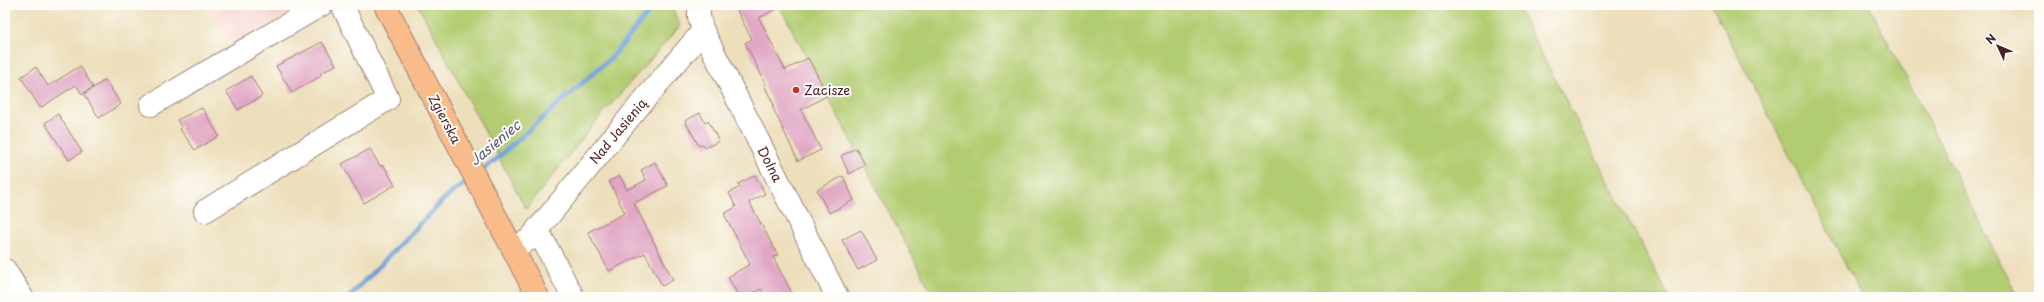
<svg xmlns="http://www.w3.org/2000/svg" width="2044" height="302" font-family="'Playpen Sans',sans-serif">
	<style>
		.built { fill: #f7d0cf }
		.green { fill: #b2cc71; stroke: #7e764e }
		.lines { fill: none; stroke-linecap: round; stroke-linejoin: round }
		.stream { stroke: #6c9dd6; stroke-width: 5 }
		.building { fill: #e0a6c4 }
		.minor-casing { stroke: #9c7f74; stroke-width: 24 }
		.major-casing { stroke: #9c7f74; stroke-width: 24 }
		.minor { stroke: #fff; stroke-width: 22 }
		.major { stroke: #fabb8b; stroke-width: 22 }
		.poi-dot { fill: #c8321e; stroke: #fdfcf7; stroke-width: 1.5 }
		.labels { text-anchor: middle; stroke-width: 4; stroke-linejoin: round; paint-order: stroke }
		.poi-label { font-size: 13px; fill: #4a1f2b; stroke: #fdfcf7; text-anchor: start }
		.street-label { font-size: 13px; fill: #4a1f2b; stroke: #fdfcf7 }
		.water-label { font-size: 14px; font-style: italic; fill: #595878; stroke: #fdfcf7 }
	</style>
	<rect width="100%" height="100%" fill="#fdfcf7"/>
	<filter id="ink" filterUnits="userSpaceOnUse"><feTurbulence type="fractalNoise" baseFrequency=".025" numOctaves="2"/><feDisplacementMap in="SourceGraphic" scale="8" xChannelSelector="R" yChannelSelector="G"/><feConvolveMatrix kernelMatrix="1 2 1 2 8 2 1 2 1" color-interpolation-filters="sRGB"/></filter>
	<filter id="wash" filterUnits="userSpaceOnUse"><feTurbulence type="fractalNoise" baseFrequency=".012" numOctaves="4" result="noise"/><feDisplacementMap in="SourceGraphic" scale="16" xChannelSelector="R" yChannelSelector="G"/><feGaussianBlur stdDeviation="0.9" result="paint"/><feColorMatrix in="noise" values="0 0 0 0 0 0 0 0 0 0 0 0 0 0 0 0 0 1.4 0 .05"/><feComposite in="paint" operator="in"/></filter>
	<g filter="url(#wash)">
		<rect width="100%" height="100%" fill="#eddfbc"/>
		<path class="built" d="M209 5H298L234 48Z"/>
		<path class="green" d="M418 5H671L680 26 598 119 526 209Z
			M779 5H1516L1669 297H934Z
			M1712 5H1869L2018 297H1862Z"/>
		<g class="lines">
			<path class="stream" d="M478 173 495 160 612 57 655 5
				M349 297 445 198 470 179"/>
		</g>
		<g id="blocks">
			<path class="building" d="M734 5H783L759 18 785 70 808 58 828 95 801 110 821 150 798 161 772 106 774 105 764 85 766 84 745 43 752 39Z
				M322 42 336 65 320 74 321 76 292 93 276 66Z
				M80 66 93 87 82 94 76 85 40 108 21 77 36 67 48 86Z
				M251 76 262 96 238 110 226 91Z
				M105 80 121 104 99 118 84 94Z
				M202 108 219 136 195 150 180 129 182 128 177 120Z
				M700 113 705 123 708 121 719 141 705 148 703 144 699 146 685 121Z
				M58 114 82 152 69 160 45 123Z
				M856 148 865 165 849 174 841 156Z
				M370 149 380 166H384L395 185 364 203 342 164Z
				M655 162 668 186 634 203 673 280 662 286 645 253 609 271 588 232 625 213 609 181 620 176 627 190 646 180 641 170Z
				M755 175 765 194 749 202 778 255 773 257 794 297H766L761 289 747 297H739L728 277 750 264 724 214 736 207 729 193 740 187 738 184Z
				M843 176 854 200 829 213 817 190Z
				M861 230 877 260 858 270 842 240Z"/>
		</g>
	</g>
	<g filter="url(#ink)">
		<use href="#blocks" fill-opacity="0" stroke="#9c7f74" stroke-width="1"/>
		<g class="lines">
			<g class="minor-casing">
				<path id="minor" d="M703 31 837 297
					M151 105 321 5
					M205 211 388 99 342 5
					M537 229 573 297
					M513 247 529 240 644 100 703 31 699 17V5
					M5 270 22 297"/>
			</g>
			<g class="major-casing">
				<path id="major" d="M385 5 538 297"/>
			</g>
			<use href="#minor" class="minor"/>
			<use href="#major" class="major"/>
		</g>
	</g>
	<circle class="poi-dot" cx="796" cy="90" r="4"/>
	<g class="labels">
		<g class="poi-label">
			<text x="804" y="95">Zacisze</text>
		</g>
		<g class="street-label">
			<text transform="translate(445 119) rotate(62)" y="5">Zgierska</text>
			<text transform="translate(618 131) rotate(-50)" y="5">Nad Jasienią</text>
			<text transform="translate(770 164) rotate(63)" y="5">Dolna</text>
		</g>
		<g class="water-label">
			<text transform="translate(495 143) rotate(-40)" y="5">Jasieniec</text>
		</g>
	</g>
	<rect width="2044" height="302" fill="none" stroke="#fdfcf7" stroke-width="20"/>
	<g transform="translate(1998 46) rotate(314)" stroke="#fdfcf7" stroke-width="3" paint-order="stroke">
	<path d="M0-3L7 15L0 10L-7 15Z" fill="#4a1f2b"/>
	<text y="-6" font-size="11" font-weight="bold" text-anchor="middle" fill="#4a1f2b">N</text>
	</g>
</svg>
